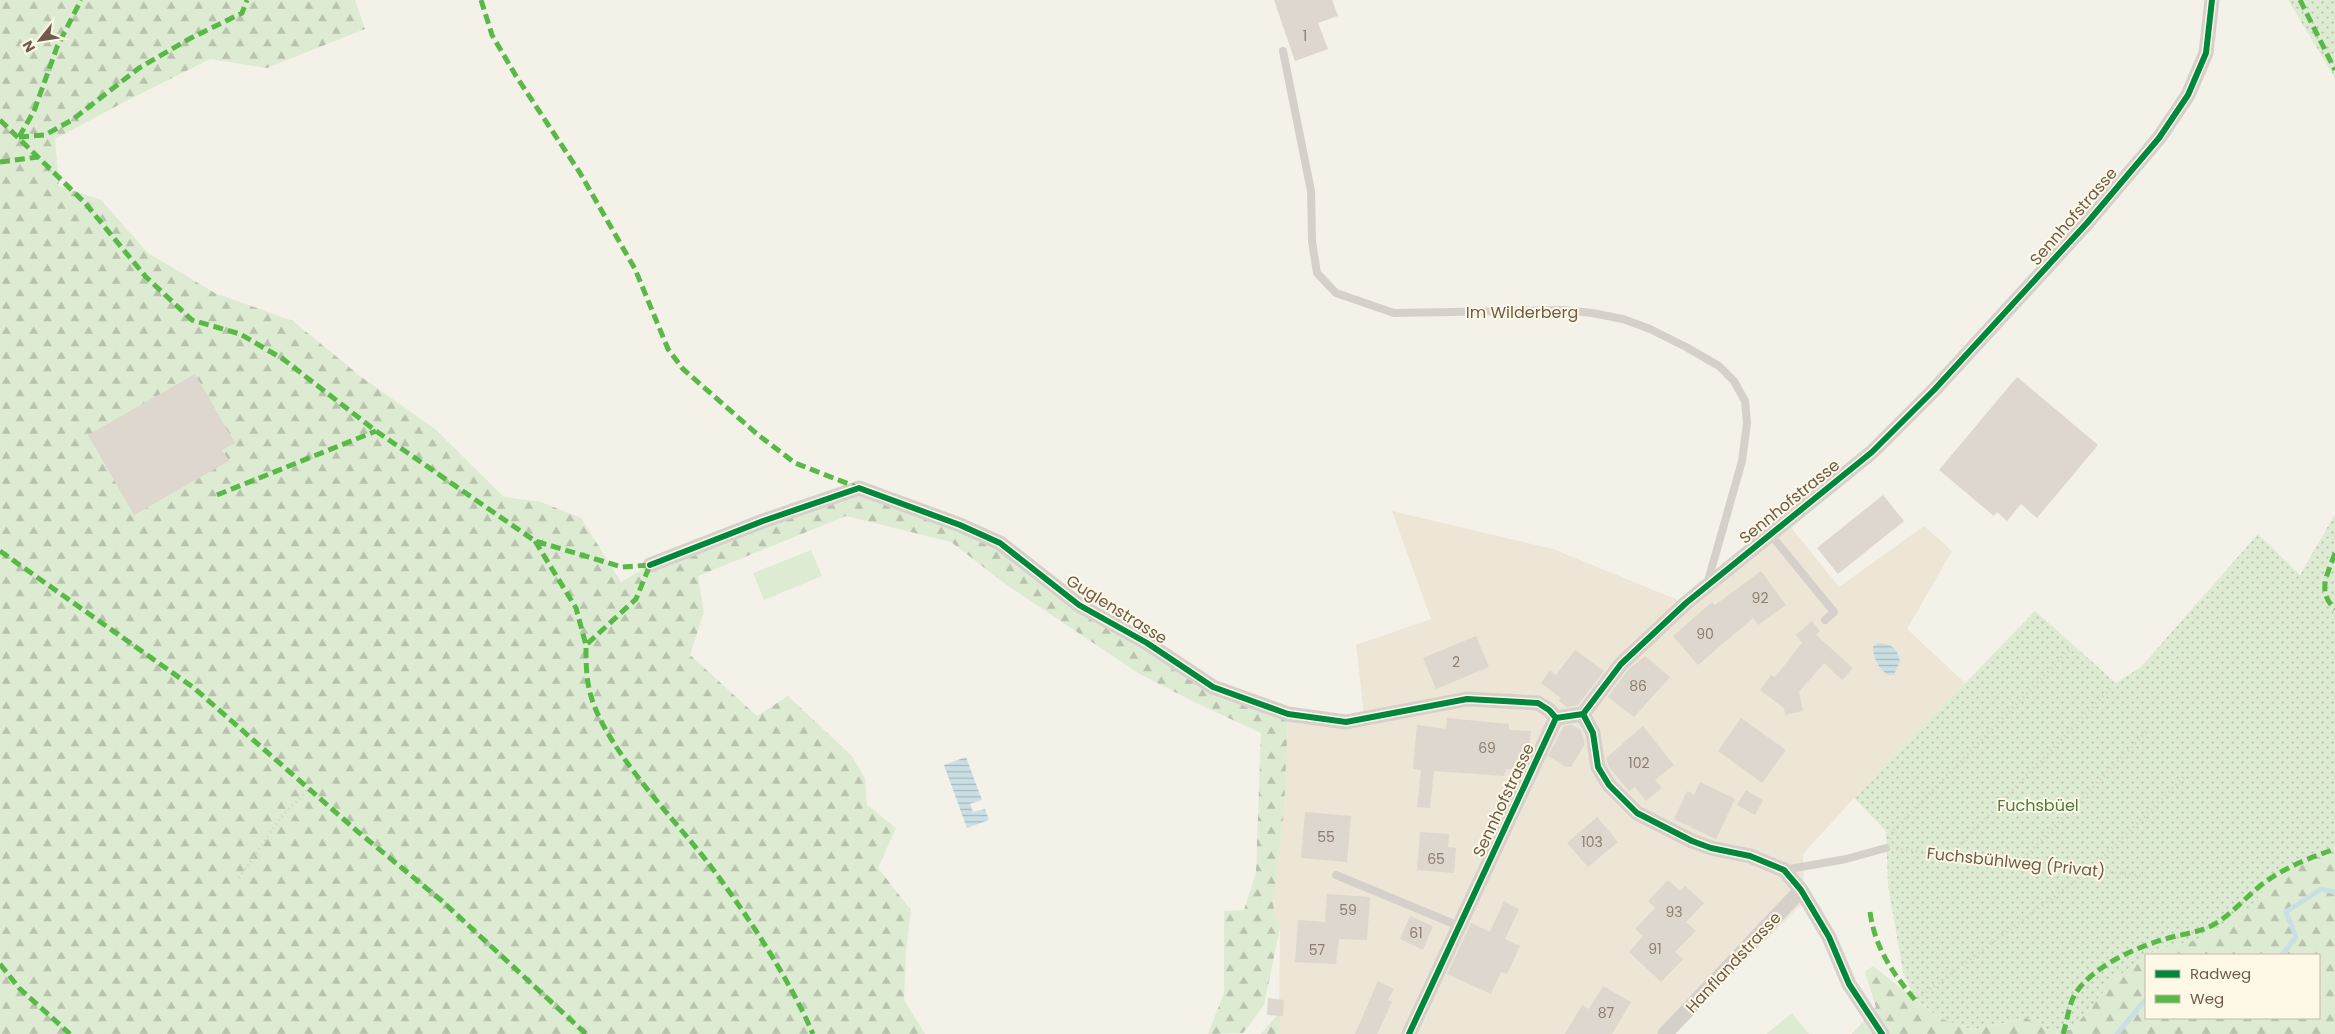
<svg xmlns="http://www.w3.org/2000/svg" width="2335" height="1034" font-family="Poppins,sans-serif">
	<style>
		.residential { fill: #ede5d5 }
		.grass { fill: url(#grass-dots) }
		.forest { fill: url(#forest-firs) }
		.pitch { fill: #deebd3 }
		.water { fill: url(#water-rules) }
		.lines { fill: none; stroke-linecap: round; stroke-linejoin: round }
		.stream { stroke: #cadfe4; stroke-width: 5 }
		.building { fill: #ddd7ce }
		.path { stroke: #d6d0ca; stroke-width: 3; stroke-dasharray: 1 4; stroke-linecap: butt }
		.lane { stroke: #d6d0ca; stroke-width: 8 }
		.street { stroke: #d6d0ca; stroke-width: 15 }
		.quiet { stroke: #58b947; stroke-width: 5; stroke-dasharray: 10 5; stroke-linecap: butt }
		.cycleway-casing { stroke: #fef8e7; stroke-width: 9 }
		.cycleway { stroke: #00873e; stroke-width: 6 }
		.labels { text-anchor: middle; stroke-width: 4; stroke-linejoin: round; paint-order: stroke }
		.number-label { font-size: 14px; fill: #8e7e6e }
		.street-label { font-size: 16px; fill: #705c4a; stroke: #fef8e7 }
		.park-label { font-size: 16px; fill: #4f7a46; stroke: #fef8e7 }
	</style>
	<defs>
		<pattern id="grass-dots" width="8" height="8" patternUnits="userSpaceOnUse" patternTransform="scale(1.25)"><rect width="8" height="8" fill="#deebd3"/><path d="M2 2h.1M6 6h.1" fill="none" stroke="#b8c2ad" stroke-width="1.8" stroke-linecap="round"/></pattern>
		<pattern id="forest-firs" width="22" height="20" patternUnits="userSpaceOnUse" patternTransform="scale(1.25)"><rect width="22" height="20" fill="#deebd3"/><path d="M5 1l3.5 6h-7zM16 11l3.5 6h-7z" fill="#b8c2ad"/></pattern>
		<pattern id="water-rules" width="6" height="5" patternUnits="userSpaceOnUse" patternTransform="scale(1.25)"><rect width="6" height="5" fill="#cadfe4"/><path d="M0 2.5h6" fill="none" stroke="#a8b8bb"/></pattern>
	</defs>
	<rect width="100%" height="100%" fill="#f4f1e8"/>
	<path class="residential" d="M1392 511 1553 549 1685 603 1786 521 1839 587 1924 526 1952 551 1907 629 1965 683 1854 798 1803 854 1804 902 1670 1034H1279L1280 928 1273 905 1284 811 1288 714H1364L1356 645 1431 619Z"/>
	<path class="grass" d="M2288 0H2335V78Z
		M2335 514V855L2310 858 2279 873 2250 907 2203 938 2160 949 2146 955V957L2114 979 2072 1030H2049L2025 1018 1973 1030 1939 1018 1915 998 1903 972 1888 885 1886 831 1854 798 2035 611 2116 683 2141 667 2258 534 2300 575Z"/>
	<path class="forest" d="M0 0H355L365 29 267 68 210 59 128 100 55 139 59 186 101 200 148 253 215 293 293 321 360 376 435 429 504 497 541 502 581 518 621 582 650 565 859 488 960 525 1213 687 1288 714 1284 811 1273 905 1280 928 1264 1005 1243 1033 1208 1034 1224 993V911L1244 910 1256 872 1261 733 1194 702 1138 673 1004 583 951 542 846 516 698 576 704 612 690 655 757 716 788 696 852 756 865 778 867 805 896 828 878 868 911 910 906 952 904 1000 925 1034H0Z
		M2335 855V1034H1852L1876 1007 1865 972 1873 966 1939 1018 1973 1030 2026 1018 2049 1030H2072L2114 979 2146 957V1018H2319V955H2149L2160 949 2203 938 2250 907 2279 873 2310 858Z
		M1280 1012 1279 1034H1261Z"/>
	<path class="pitch" d="M811 550 822 576 764 600 753 573Z
		M1792 1013 1809 1034H1766Z"/>
	<path class="water" d="M1878 643C1892 644 1897 648 1900 661L1894 675H1888C1879 669 1873 658 1873 647Z
		M966 757 982 800 970 804 973 812 985 809 989 820 967 828 944 765Z"/>
	<g class="lines">
		<path class="stream" d="M2282 955 2296 937 2286 912 2321 889 2335 892
			M2117 1034 2146 999"/>
	</g>
	<path class="building" d="M1274 0H1332L1338 16 1318 23 1328 49 1295 61Z
		M195 374 235 443 222 450 229 461 134 515 88 435Z
		M2017 377 2098 445 2037 518 2021 504 2007 521 1997 512 1994 516 1939 470Z
		M1883 495 1904 521 1838 574 1817 548Z
		M1761 571 1786 605 1758 625 1753 618 1698 665 1673 636 1712 602 1715 605Z
		M1812 621 1820 631 1816 635 1853 668 1842 680 1824 663 1799 692 1803 711 1785 715 1784 708 1760 690 1771 675 1775 677 1802 643 1796 635Z
		M1476 636 1489 667 1436 689 1423 658Z
		M1575 650 1604 671 1578 705 1567 707 1559 701 1561 698 1541 683 1550 670 1556 675Z
		M1645 656 1670 677 1634 717 1608 697 1628 670Z
		M1447 718 1509 724V730L1531 731 1528 756 1524 765H1521L1520 770 1506 769 1504 776 1434 771 1430 808 1417 807 1421 770 1413 769 1417 725 1446 729Z
		M1741 718 1786 750 1762 783 1718 751Z
		M1572 725 1581 730 1585 744 1571 767H1566L1548 756 1564 726Z
		M1643 726 1674 765 1655 780 1662 788 1646 801 1635 787 1629 791 1609 767 1606 758Z
		M1700 782 1735 799 1716 839 1674 819 1687 791 1694 795Z
		M1746 790 1763 800 1755 815 1737 805Z
		M1305 812 1351 816 1347 862 1301 858Z
		M1597 817 1618 842 1588 867 1567 843Z
		M1420 832 1449 834 1448 847 1456 848 1454 873 1417 870Z
		M1668 880 1680 891 1685 886 1704 903 1686 922 1696 931 1675 952 1683 959 1661 982 1629 952 1643 936 1635 929 1655 908 1648 901Z
		M1327 894 1370 897 1367 940 1339 939 1336 964 1295 962 1298 920 1325 922Z
		M1504 901 1519 909 1505 939 1520 946 1507 974 1501 972 1491 994 1447 974 1471 923 1490 932Z
		M1410 916 1433 926 1423 950 1400 939Z
		M1378 981 1394 989 1388 1000 1392 1002 1377 1034H1355Z
		M1603 986 1631 1002 1612 1034H1565L1582 1005 1589 1009Z
		M1268 998 1284 1000 1283 1016 1267 1015Z"/>
	<g class="lines">
		<path class="path" d="M1890 839 1894 830 2070 649
			M1896 849 2145 876
			M1950 855 2111 688
			M2020 862 2148 730
			M239 878 281 817 309 789
			M1918 998 2091 869 2186 775"/>
		<path class="lane" d="M1283 51 1311 191 1312 241 1317 273 1336 293 1394 313 1563 310 1592 313 1623 319 1650 329 1686 347 1719 366 1734 381 1745 401 1747 423 1742 461 1708 581
			M1771 535 1834 612 1825 620
			M1784 870 1846 859 1886 848
			M1336 875 1459 926"/>
		<path class="street" d="M650 565 763 521 859 488 960 525 1000 543 1079 605 1147 643 1213 687 1288 714 1346 722 1467 699 1538 703 1549 710 1556 718
			M1583 714 1593 733 1598 767 1609 785 1637 813 1692 841 1711 848 1750 856 1784 870 1801 890 1829 937 1849 984 1882 1034
			M1409 1034 1556 718 1583 714 1621 664 1686 603 1872 452 1934 390 2087 223 2159 138 2188 95 2206 53 2212 0
			M1665 1034 1801 890"/>
		<path class="quiet" d="M481 0 492 35 516 76 580 173 635 269 668 349 683 369 757 434 795 463 859 488
			M2300 0 2335 70
			M0 120 85 203 146 277 192 320 240 334 283 359 376 431 535 541 622 567 650 565 636 599 586 645C586 657 586 671 588 683 596 740 673 817 709 864 746 913 789 978 813 1034
			M19 137 45 135 72 120 139 68 189 39 242 13 247 0
			M19 137 34 111 57 47 81 0
			M0 162 38 157
			M217 495 376 431
			M535 541 576 608 586 645
			M0 551 194 688 357 831 442 901 586 1034
			M2335 553C2328 574 2316 591 2335 609
			M1870 912C1875 948 1892 972 1915 1000L1918 998
			M0 964 19 988 70 1034
			M2063 1034C2067 1022 2069 1004 2075 994 2093 966 2135 948 2165 939 2181 934 2198 933 2213 925 2231 915 2244 899 2260 886 2281 869 2309 858 2335 849"/>
		<g class="cycleway-casing">
			<path id="cycleway" d="M650 565 763 521 859 488 960 525 1000 543 1079 605 1147 643 1213 687 1288 714 1346 722 1467 699 1538 703 1549 710 1556 718
				M1583 714 1593 733 1598 767 1609 785 1637 813 1692 841 1711 848 1750 856 1784 870 1801 890 1829 937 1849 984 1882 1034
				M1409 1034 1556 718 1583 714 1621 664 1686 603 1872 452 1934 390 2087 223 2159 138 2188 95 2206 53 2212 0"/>
		</g>
		<use href="#cycleway" class="cycleway"/>
	</g>
	<g class="labels">
		<g class="number-label">
			<text x="1305" y="41">1</text>
			<text x="1760" y="603">92</text>
			<text x="1705" y="639">90</text>
			<text x="1456" y="667">2</text>
			<text x="1638" y="691">86</text>
			<text x="1487" y="753">69</text>
			<text x="1639" y="768">102</text>
			<text x="1326" y="842">55</text>
			<text x="1592" y="847">103</text>
			<text x="1436" y="864">65</text>
			<text x="1348" y="915">59</text>
			<text x="1674" y="917">93</text>
			<text x="1416" y="938">61</text>
			<text x="1655" y="954">91</text>
			<text x="1317" y="955">57</text>
			<text x="1606" y="1018">87</text>
		</g>
		<g class="street-label">
			<text transform="translate(2073 216) rotate(-49)" y="6">Sennhofstrasse</text>
			<text x="1522" y="318">Im Wilderberg</text>
			<text transform="translate(1789 501) rotate(-39)" y="6">Sennhofstrasse</text>
			<text transform="translate(1117 609) rotate(32)" y="6">Guglenstrasse</text>
			<text transform="translate(1503 800) rotate(-65)" y="6">Sennhofstrasse</text>
			<text transform="translate(2016 862) rotate(6)" y="6">Fuchsbühlweg (Privat)</text>
			<text transform="translate(1733 962) rotate(-47)" y="6">Hanflandstrasse</text>
		</g>
		<g class="park-label">
			<text x="2038" y="811">Fuchsbüel</text>
		</g>
	</g>
	<rect x="2145" y="954" width="175" height="65" fill="#fef8e7" stroke="#c5baa8"/>
	<rect x="2155" y="970" width="25" height="8" fill="#00873e" stroke="#c5baa8"/>
	<text x="2190" y="979" font-size="15" fill="#705c4a">Radweg</text>
	<rect x="2155" y="995" width="25" height="8" fill="#58b947" stroke="#c5baa8"/>
	<text x="2190" y="1004" font-size="15" fill="#705c4a">Weg</text>
	<g transform="translate(40 40) rotate(240)" stroke="#fef8e7" stroke-width="4" paint-order="stroke">
	<path d="M0-4L9 19L0 12L-9 19Z" fill="#705c4a"/>
	<text y="-8" font-size="14" font-weight="bold" text-anchor="middle" fill="#705c4a">N</text>
	</g>
</svg>
